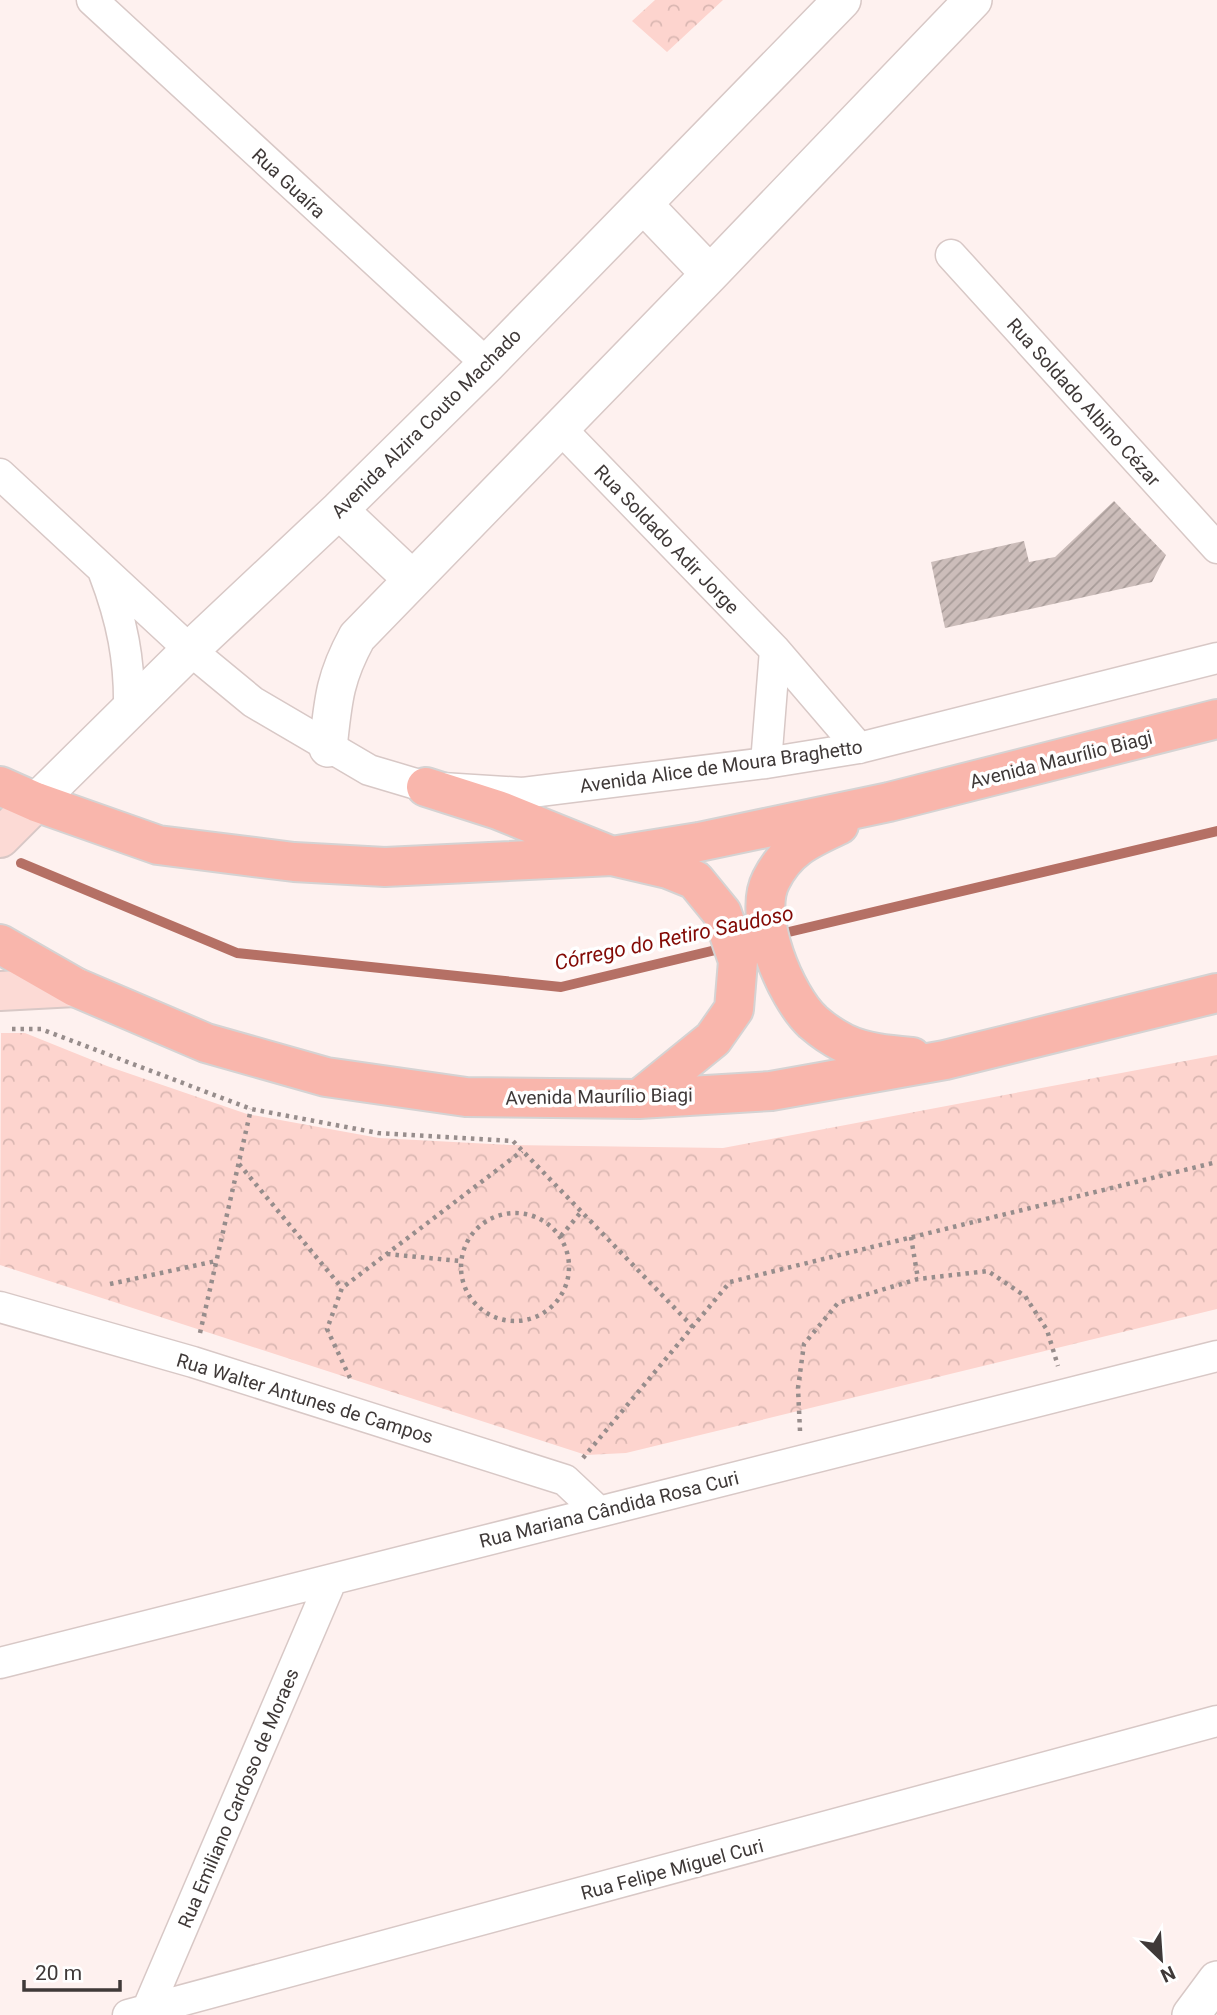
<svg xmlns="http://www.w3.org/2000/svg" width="1217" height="2015" font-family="Roboto,sans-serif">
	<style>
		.park { fill: url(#park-crowns) }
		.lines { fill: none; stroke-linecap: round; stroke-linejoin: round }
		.stream { stroke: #b57065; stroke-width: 10 }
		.building { fill: url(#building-hatch) }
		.minor-casing { stroke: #d8c8c6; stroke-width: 33 }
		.tertiary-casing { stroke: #d8c8c6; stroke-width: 40 }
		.secondary-casing { stroke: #d8c8c6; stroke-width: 42 }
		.primary-casing { stroke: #d5d3d3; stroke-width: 42 }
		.path { stroke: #978d8c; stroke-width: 4.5; stroke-dasharray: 3.5 5; stroke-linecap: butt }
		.minor { stroke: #fff; stroke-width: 30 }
		.tertiary { stroke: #fff; stroke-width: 37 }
		.secondary { stroke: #fcdad5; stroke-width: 38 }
		.primary { stroke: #f9b6ac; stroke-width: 38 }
		.labels { text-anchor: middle; stroke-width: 7; stroke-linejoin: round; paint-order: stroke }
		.street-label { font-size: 19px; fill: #3f3938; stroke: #fff }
		.water-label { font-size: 21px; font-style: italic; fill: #830a05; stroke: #fff }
	</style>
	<defs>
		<pattern id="park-crowns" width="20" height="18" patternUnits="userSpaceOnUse" patternTransform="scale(1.75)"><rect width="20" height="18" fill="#fdd4ce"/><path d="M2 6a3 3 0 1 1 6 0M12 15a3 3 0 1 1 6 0" fill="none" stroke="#dab7b2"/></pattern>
		<pattern id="building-hatch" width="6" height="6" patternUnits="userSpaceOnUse" patternTransform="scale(1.75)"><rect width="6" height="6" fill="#ccbdba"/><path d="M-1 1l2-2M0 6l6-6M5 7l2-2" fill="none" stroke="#a79b98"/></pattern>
	</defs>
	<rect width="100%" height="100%" fill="#fef1ef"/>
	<path class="park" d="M655 0H723L667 52 632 21Z
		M1 1033H25L107 1066 247 1114 379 1138 510 1145 723 1148 1217 1055V1309L626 1453 586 1455 0 1265Z"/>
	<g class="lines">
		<path class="stream" d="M21 863 237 953 561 987 724 948
			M776 935 1217 831"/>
	</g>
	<path class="building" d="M1114 501 1166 555 1152 582 945 628 931 562 1024 541 1029 562 1055 557Z"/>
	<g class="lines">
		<g class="minor-casing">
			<path id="minor" d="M92 0 487 364
				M951 255 1217 548
				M560 428 775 650 859 748
				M0 474 190 650 253 702 369 770 426 787 523 793 766 763 859 748 1217 658
				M104 573C122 620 130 660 129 710
				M766 763 775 650
				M0 1307 193 1362 565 1480 598 1511
				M0 1663 1217 1356
				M128 2015 1217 1721
				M145 2015 331 1581"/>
		</g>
		<g class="tertiary-casing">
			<path id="tertiary" d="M643 204 710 274
				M339 510 412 579
				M328 748C333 702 334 679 357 637L710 274 973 0
				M36 802 190 650 339 510 487 364 842 0
				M1191 2015 1217 1980"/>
		</g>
		<g class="secondary-casing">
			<path id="secondary" d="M0 838 36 802
				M0 991 75 987"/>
		</g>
		<g class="primary-casing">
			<path id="primary" d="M0 786 36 802 158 845 294 862 385 867 612 856 699 842 889 802 1217 719
				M426 787 498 810 612 856 668 869 695 880 722 913 738 961 734 1009 713 1039 639 1099
				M839 825C809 839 787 848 771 880 752 916 785 996 813 1022 821 1029 834 1038 844 1043 865 1053 889 1055 912 1057
				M0 944 75 987 206 1043 326 1077 466 1097 639 1099 771 1091 945 1060 1217 993"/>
		</g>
		<path class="path" d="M12 1029H41L251 1109 378 1133 513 1141 693 1327
			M239 1164 342 1288
			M461 1267a54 54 0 1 1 108 0a54 54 0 1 1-108 0Z
			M561 1236 581 1212
			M911 1237 918 1279
			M387 1254 460 1261
			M110 1284 216 1261
			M200 1333 251 1109
			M350 1378 327 1329 342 1288 522 1151
			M800 1431 798 1388 804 1344 838 1303 918 1279 988 1271 1025 1296 1047 1330 1058 1366
			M583 1458 730 1282 1217 1162"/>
		<use href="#minor" class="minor"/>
		<use href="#tertiary" class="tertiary"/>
		<use href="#secondary" class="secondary"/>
		<use href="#primary" class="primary"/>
	</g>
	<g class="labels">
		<g class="street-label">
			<text transform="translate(289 183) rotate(43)" y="7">Rua Guaíra</text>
			<text transform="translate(1084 402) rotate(48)" y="7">Rua Soldado Albino Cézar</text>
			<text transform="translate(426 423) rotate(-45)" y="7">Avenida Alzira Couto Machado</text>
			<text transform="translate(667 539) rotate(46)" y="7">Rua Soldado Adir Jorge</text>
			<text transform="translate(1061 759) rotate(-14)" y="7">Avenida Maurílio Biagi</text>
			<text transform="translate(721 766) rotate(-8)" y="7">Avenida Alice de Moura Braghetto</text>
			<text transform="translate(599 1096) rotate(-1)" y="7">Avenida Maurílio Biagi</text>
			<text transform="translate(305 1398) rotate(17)" y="7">Rua Walter Antunes de Campos</text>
			<text transform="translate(609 1509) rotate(-14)" y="7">Rua Mariana Cândida Rosa Curi</text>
			<text transform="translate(238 1798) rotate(-67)" y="7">Rua Emiliano Cardoso de Moraes</text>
			<text transform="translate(672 1869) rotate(-15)" y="7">Rua Felipe Miguel Curi</text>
		</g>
		<g class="water-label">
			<text transform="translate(674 938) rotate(-12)" y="7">Córrego do Retiro Saudoso</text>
		</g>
	</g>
	<g transform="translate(1161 1959) rotate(155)" stroke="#ffffff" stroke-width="5" paint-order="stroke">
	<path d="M0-5L12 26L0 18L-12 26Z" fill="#3f3938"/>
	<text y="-10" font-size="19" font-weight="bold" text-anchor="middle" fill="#3f3938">N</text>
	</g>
	<path d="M24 1980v10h96v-10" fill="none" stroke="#3f3938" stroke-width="3.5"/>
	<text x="35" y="1980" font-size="21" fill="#3f3938" stroke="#ffffff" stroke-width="5" paint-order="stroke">20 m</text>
</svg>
